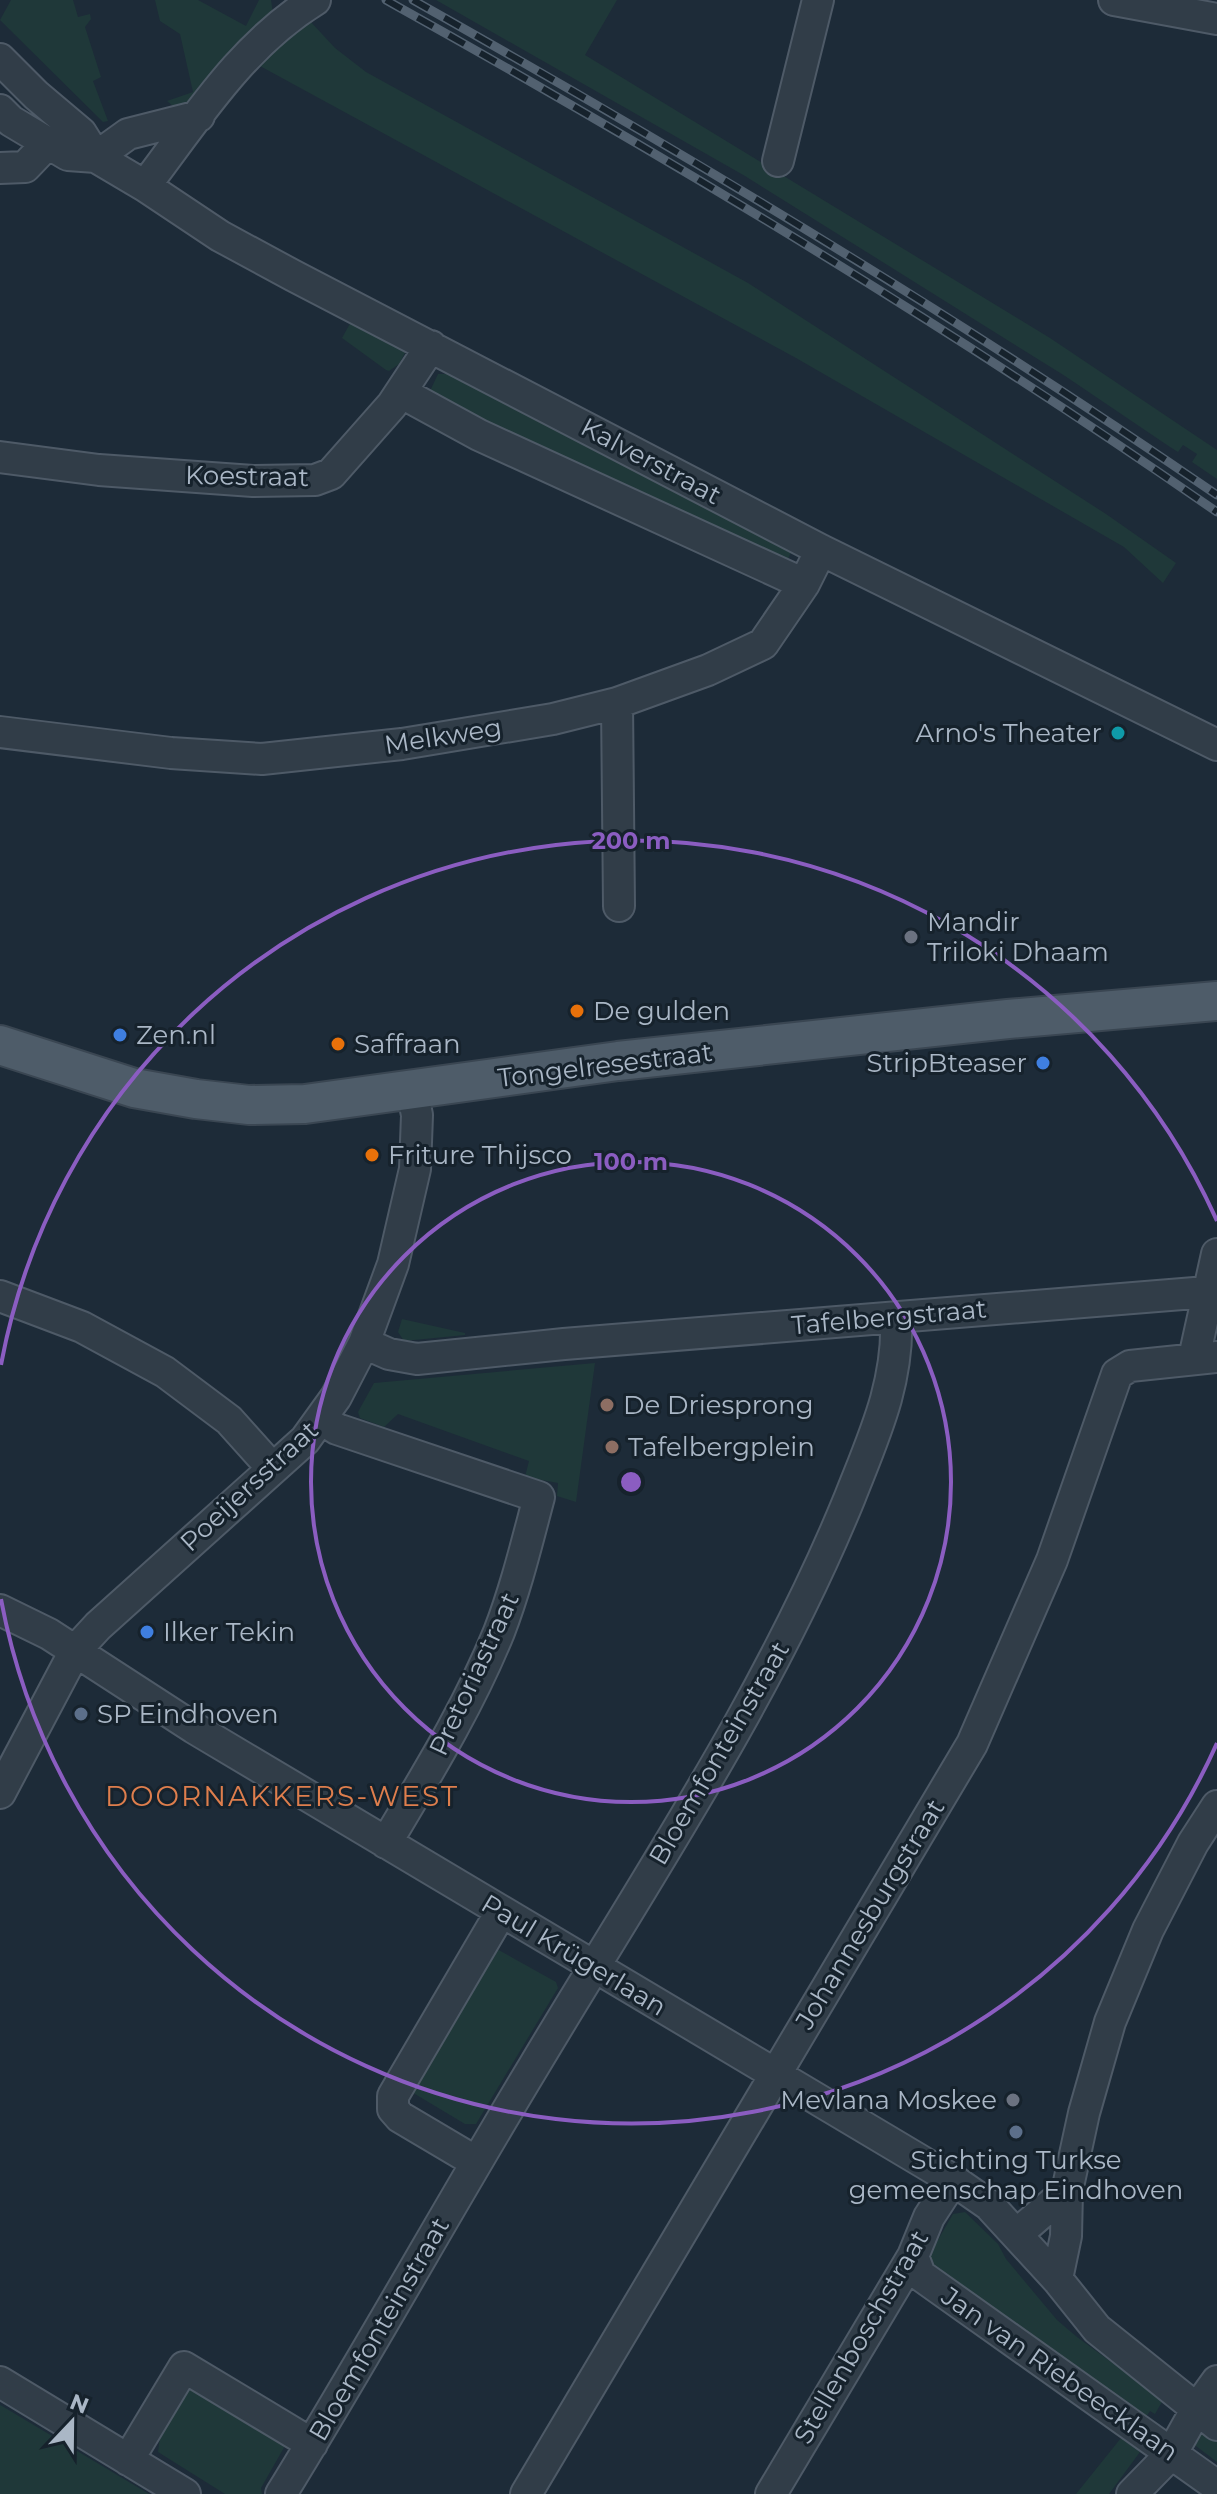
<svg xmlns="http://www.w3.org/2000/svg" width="1217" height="2494" font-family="Montserrat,sans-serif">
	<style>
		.green { fill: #1f3839 }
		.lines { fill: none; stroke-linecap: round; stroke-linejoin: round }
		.minor-casing { stroke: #4e5a67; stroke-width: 34 }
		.major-casing { stroke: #3a4652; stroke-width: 42 }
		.minor { stroke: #313d48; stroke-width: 30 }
		.major { stroke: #4e5c69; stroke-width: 38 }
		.rail-casing { stroke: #526170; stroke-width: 9 }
		.rail { stroke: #16222c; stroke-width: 6; stroke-dasharray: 18; stroke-linecap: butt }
		.ring { fill: none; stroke: #8b5dc1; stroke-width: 4 }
		.culture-dot { fill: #0f9aa8; stroke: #16222c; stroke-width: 3 }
		.worship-dot { fill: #6b7280; stroke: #16222c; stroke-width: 3 }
		.food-dot { fill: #e8710a; stroke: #16222c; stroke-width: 3 }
		.shop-dot { fill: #3f7fe0; stroke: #16222c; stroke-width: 3 }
		.education-dot { fill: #8d6e63; stroke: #16222c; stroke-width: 3 }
		.service-dot { fill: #5c6f8a; stroke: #16222c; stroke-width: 3 }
		.labels { text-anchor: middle; stroke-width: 6; stroke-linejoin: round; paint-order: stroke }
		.street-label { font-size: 26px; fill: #aab7c6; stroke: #16222c }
		.poi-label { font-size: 26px; fill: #aab7c6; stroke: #16222c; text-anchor: start }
		.neighbourhood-label { font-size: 28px; letter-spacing: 2px; fill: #de7e4d; stroke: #16222c }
		.centre { fill: #8b5dc1; stroke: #16222c; stroke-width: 4 }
		.ring-label { font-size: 24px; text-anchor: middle; font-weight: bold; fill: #8b5dc1; stroke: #16222c; stroke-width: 6; stroke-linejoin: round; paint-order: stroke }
	</style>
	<rect width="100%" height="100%" fill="#1d2b38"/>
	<path class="green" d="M11 0H73L78 17 90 14 91 19 85 27 101 77 93 81 108 121 103 122 0 20Z
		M155 0H198L246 26 259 0H271L273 14 200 99 179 111 167 101 193 92 180 34 160 21Z
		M436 0H617L585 55 1050 338 1217 450V479L1192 462 1197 454 1183 445 1178 452 1170 447 1065 376 745 176Z
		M309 20 335 48 366 72 748 283 1106 514 1176 563 1163 583 1124 547 796 358 260 66 273 49Z
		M352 320 406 351 399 364 389 371 386 370 342 338Z
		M438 374H457L792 550 785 566 436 402 430 391Z
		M402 1319 465 1333V1335L404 1341 398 1332Z
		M595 1363 576 1502 557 1496 558 1483 525 1477 529 1461 398 1414 384 1427 360 1418 358 1412 374 1383Z
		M495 1948 556 1982 558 1988 476 2124H465L410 2091Z
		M965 2212 998 2244 1006 2259 1057 2320 1077 2337 1163 2400 1155 2414 1150 2411 1144 2420 924 2264 953 2214Z
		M188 2386 286 2444 261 2488 262 2494H225L158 2452 161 2429Z
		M0 2405 2 2406 149 2494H0Z
		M1198 2430 1205 2431 1217 2440V2462L1192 2443Z
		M1121 2438 1140 2452 1109 2494H1076Z"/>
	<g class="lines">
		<g class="minor-casing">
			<path id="minor" d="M1114 0 1217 19
				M0 59 36 95 81 133 96 157
				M0 110 11 121 68 155 96 157 145 186 220 236 294 276 821 550 1217 745
				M96 157 128 134 199 116
				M778 161 818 0
				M0 168 25 167 48 143
				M145 186C196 119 242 45 315 0
				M402 393 479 435 804 584
				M0 457 99 470 253 481 315 480 331 474 392 405 431 346
				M617 703 619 906
				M0 732 171 753 262 759 402 744 553 719 617 703 708 670 763 644 804 584 821 550
				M0 1296 82 1327 165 1372 229 1420 272 1468
				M364 1343 389 1354 417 1359 564 1344 1207 1292
				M1194 1358 1217 1254
				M321 1419 337 1429 539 1497C527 1542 516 1588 499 1632 469 1706 427 1774 386 1843
				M0 1610 49 1634 194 1728 953 2180 989 2205 1057 2279 1097 2329 1217 2425
				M0 1793 75 1651 98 1626 305 1440 336 1397 364 1343 393 1264 415 1169 417 1115 412 1090
				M476 2162 400 2117 393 2109V2096L501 1912
				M1017 2234 1067 2191
				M913 2256 920 2275 1217 2486
				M1057 2279 1066 2236 1067 2191 1084 2113 1110 2022 1148 1930 1193 1843 1217 1806
				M0 2382 185 2494
				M128 2460 184 2367 312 2444
				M281 2494C368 2353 448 2208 534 2066 645 1880 768 1698 850 1497 874 1436 899 1383 896 1317
				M526 2494 972 1744 1052 1560 1117 1374 1130 1366 1217 1357
				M771 2494 913 2256 929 2217 953 2180
				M1132 2494 1172 2453 1196 2410 1217 2381"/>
		</g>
		<g class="major-casing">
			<path id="major" d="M0 1045 134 1088 196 1099 249 1105 305 1104 618 1061 1008 1019 1217 1001"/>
		</g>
		<use href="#minor" class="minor"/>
		<use href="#major" class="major"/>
		<g class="rail-casing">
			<path id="rail" d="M386 0C670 158 950 327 1217 512
				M413 0C687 154 958 317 1217 495"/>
		</g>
		<use href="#rail" class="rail"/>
	</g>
	<g class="ring">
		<circle cx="631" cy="1482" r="320"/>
		<path d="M1217 1743A641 641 0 0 1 1 1599M1 1365A641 641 0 0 1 1217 1221"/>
	</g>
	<circle class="culture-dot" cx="1118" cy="733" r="8"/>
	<g class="worship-dot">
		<circle cx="911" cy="937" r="8"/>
		<circle cx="1013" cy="2100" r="8"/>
	</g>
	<g class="food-dot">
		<circle cx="577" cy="1011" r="8"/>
		<circle cx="338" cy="1044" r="8"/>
		<circle cx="372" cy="1155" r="8"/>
	</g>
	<g class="shop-dot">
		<circle cx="120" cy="1035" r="8"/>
		<circle cx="1043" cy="1063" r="8"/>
		<circle cx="147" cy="1632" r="8"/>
	</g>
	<g class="education-dot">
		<circle cx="607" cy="1405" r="8"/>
		<circle cx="612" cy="1447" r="8"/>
	</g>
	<g class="service-dot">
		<circle cx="81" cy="1714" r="8"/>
		<circle cx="1016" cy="2132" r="8"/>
	</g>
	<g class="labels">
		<g class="street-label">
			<text transform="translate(651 461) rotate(28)" y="9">Kalverstraat</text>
			<text transform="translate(247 476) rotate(1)" y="9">Koestraat</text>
			<text transform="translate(443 736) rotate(-9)" y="9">Melkweg</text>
			<text transform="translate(605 1065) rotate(-7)" y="9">Tongelresestraat</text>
			<text transform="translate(889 1317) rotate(-5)" y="9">Tafelbergstraat</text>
			<text transform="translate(249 1486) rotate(-43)" y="9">Poeijersstraat</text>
			<text transform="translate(474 1674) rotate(-65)" y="9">Pretoriastraat</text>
			<text transform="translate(719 1753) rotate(-60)" y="9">Bloemfonteinstraat</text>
			<text transform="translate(870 1914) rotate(-59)" y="9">Johannesburgstraat</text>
			<text transform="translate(574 1955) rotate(31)" y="9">Paul Krügerlaan</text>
			<text transform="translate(379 2329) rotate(-60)" y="9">Bloemfonteinstraat</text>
			<text transform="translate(861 2337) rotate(-60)" y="9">Stellenboschstraat</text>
			<text transform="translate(1060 2374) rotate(35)" y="9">Jan van Riebeecklaan</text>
		</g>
		<g class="poi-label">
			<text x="1102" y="742" text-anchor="end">Arno's Theater</text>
			<text x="927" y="931">Mandir<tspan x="927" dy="30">Triloki Dhaam</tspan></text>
			<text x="593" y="1020">De gulden</text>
			<text x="136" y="1044">Zen.nl</text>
			<text x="354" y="1053">Saffraan</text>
			<text x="1027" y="1072" text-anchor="end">StripBteaser</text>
			<text x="388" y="1164">Friture Thijsco</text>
			<text x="623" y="1414">De Driesprong</text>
			<text x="628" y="1456">Tafelbergplein</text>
			<text x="163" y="1641">Ilker Tekin</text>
			<text x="97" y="1723">SP Eindhoven</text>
			<text x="997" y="2109" text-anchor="end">Mevlana Moskee</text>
			<text x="1016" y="2169" text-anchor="middle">Stichting Turkse<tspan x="1016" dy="30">gemeenschap Eindhoven</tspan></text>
		</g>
		<g class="neighbourhood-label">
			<text x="282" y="1806">DOORNAKKERS-WEST</text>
		</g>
	</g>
	<circle cx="631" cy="1482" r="12" class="centre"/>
	<g class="ring-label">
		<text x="631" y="849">200 m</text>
		<text x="631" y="1170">100 m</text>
	</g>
	<g transform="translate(72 2422) rotate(22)" stroke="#16222c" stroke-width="6" paint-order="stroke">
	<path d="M0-6L14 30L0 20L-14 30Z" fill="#aab7c6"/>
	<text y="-12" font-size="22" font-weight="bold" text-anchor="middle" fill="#aab7c6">N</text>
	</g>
</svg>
